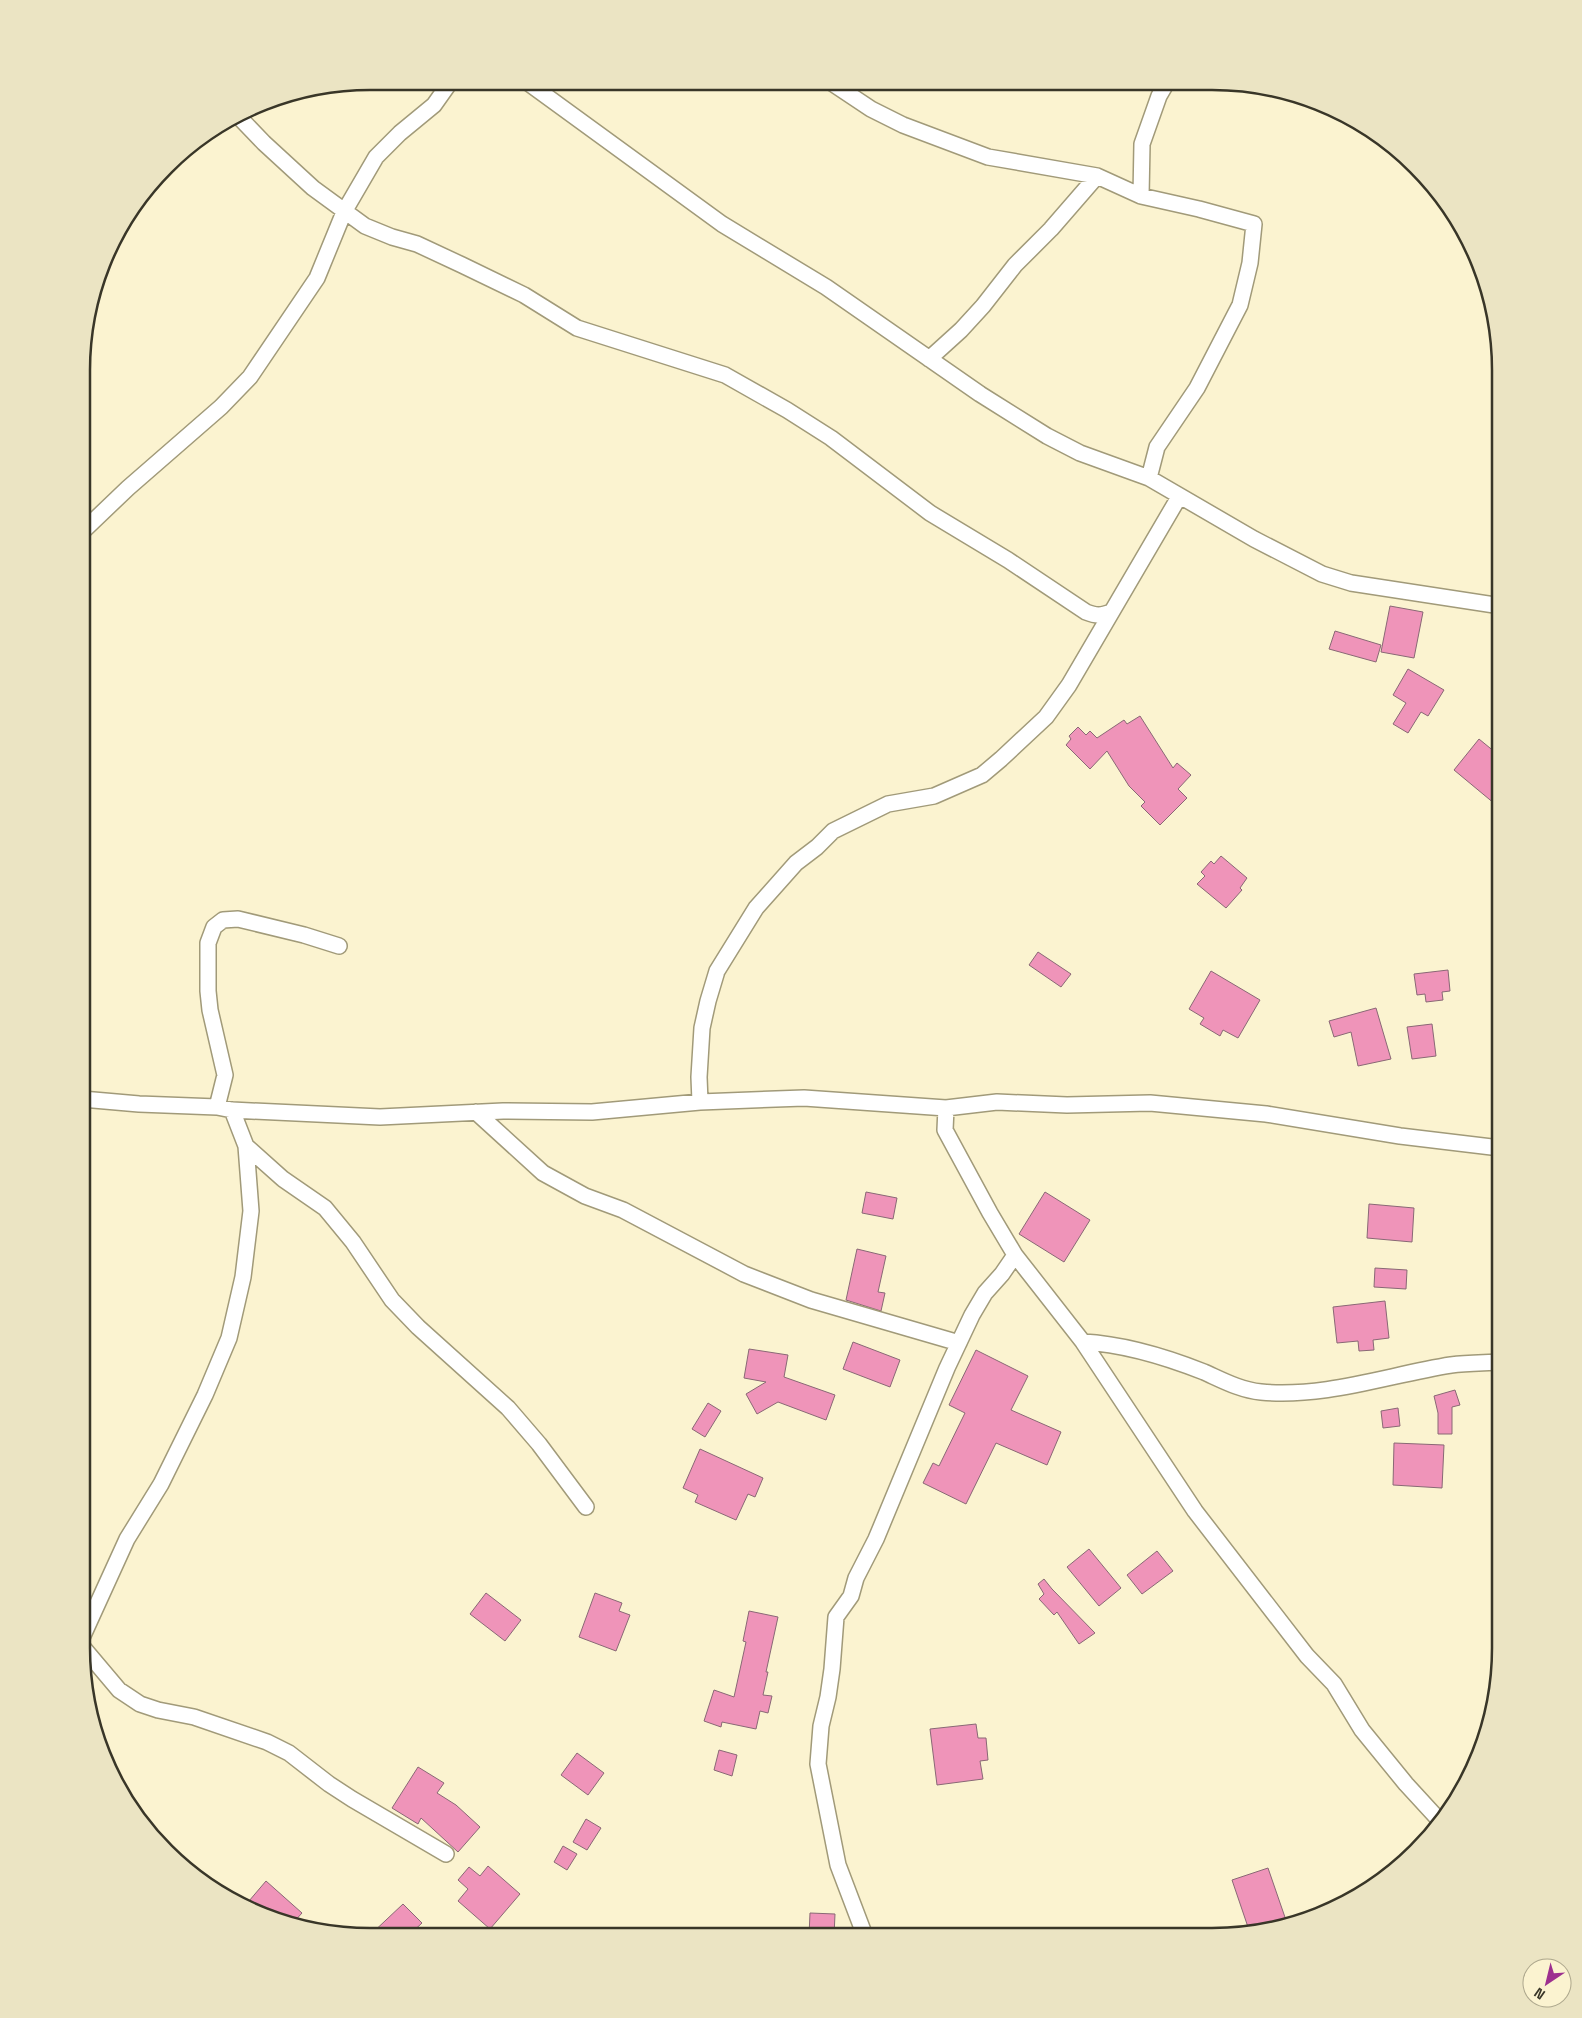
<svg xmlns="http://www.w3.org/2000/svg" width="1582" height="2018" font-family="'Space Grotesk',sans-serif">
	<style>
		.building { fill: #ef94b9; stroke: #896875 }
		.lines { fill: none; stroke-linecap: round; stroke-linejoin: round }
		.street-casing { stroke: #a19a79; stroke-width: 18 }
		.street { stroke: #fff; stroke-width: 15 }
		.rim { fill: none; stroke: #393628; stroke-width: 2.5 }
	</style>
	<rect width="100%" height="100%" fill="#fbf3d0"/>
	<path class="building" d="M1390 606 1423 612 1414 658 1381 652Z
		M1335 631 1381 645 1376 662 1329 649Z
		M1408 669 1444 690 1428 716 1421 712 1408 733 1393 724 1406 703 1393 695Z
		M1140 716 1173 768 1177 763 1191 775 1178 789 1187 798 1160 825 1141 806 1145 802 1129 786 1107 751 1090 769 1066 745 1071 739 1069 736 1078 727 1086 735 1090 731 1097 738 1124 720 1127 724Z
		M1479 739 1501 757V809L1454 770Z
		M1221 856 1247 878 1240 888 1242 890 1226 908 1197 884 1205 876 1201 872 1211 861 1214 864Z
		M1038 952 1071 974 1061 987 1029 965Z
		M1448 970 1450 991 1442 992 1443 1000 1426 1002 1425 994 1417 995 1414 974Z
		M1211 971 1260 1000 1238 1038 1223 1030 1220 1036 1200 1024 1204 1018 1189 1009Z
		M1376 1008 1391 1059 1358 1066 1351 1032 1334 1037 1329 1021Z
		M1432 1024 1436 1056 1412 1059 1407 1027Z
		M866 1192 897 1198 893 1219 862 1213Z
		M1045 1192 1090 1220 1064 1262 1019 1234Z
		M1369 1204 1414 1208 1412 1242 1367 1238Z
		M857 1249 886 1256 878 1292 885 1293 881 1311 846 1300Z
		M1375 1268 1407 1270 1406 1289 1374 1287Z
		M1385 1301 1389 1338 1373 1340 1374 1350 1359 1351 1358 1341 1337 1343 1333 1307Z
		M853 1342 900 1360 890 1387 843 1369Z
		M749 1349 788 1355 784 1377 835 1395 826 1420 778 1402 757 1414 746 1394 766 1382 744 1378Z
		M976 1350 1028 1376 1011 1410 1061 1432 1047 1465 996 1443 966 1504 923 1483 933 1463 939 1466 965 1413 949 1405Z
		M1455 1390 1460 1405 1452 1407V1434H1438V1413L1434 1396Z
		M708 1403 721 1411 705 1437 692 1429Z
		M1398 1408 1400 1426 1383 1428 1381 1411Z
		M1394 1443 1444 1445 1442 1488 1393 1485Z
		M700 1449 763 1478 755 1497 748 1494 736 1520 695 1502 698 1495 683 1488Z
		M1089 1549 1121 1588 1099 1606 1067 1567Z
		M1157 1551 1173 1571 1142 1594 1127 1575Z
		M1044 1579 1052 1589 1095 1633 1079 1644 1057 1612 1054 1615 1039 1599 1044 1594 1038 1584Z
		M486 1593 521 1620 505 1641 470 1614Z
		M595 1593 622 1603 619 1611 630 1615 616 1651 579 1637Z
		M749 1611 778 1617 766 1672H768L763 1695 772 1696 768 1713 760 1711 756 1729 722 1722 721 1727 704 1721 714 1690 734 1697 746 1642 743 1641Z
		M976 1724 978 1738H986L988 1760 980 1761 983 1779 937 1785 930 1729Z
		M719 1750 737 1755 732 1776 714 1770Z
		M577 1753 604 1773 588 1795 561 1775Z
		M418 1767 444 1783 437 1793 456 1805 480 1827 458 1852 421 1818 418 1824 392 1808Z
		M586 1819 601 1828 587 1850 573 1842Z
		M563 1846 577 1854 567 1870 554 1862Z
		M488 1866 520 1894 490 1929 458 1901 468 1889 458 1880 469 1867 480 1876Z
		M1268 1868 1288 1926 1250 1933 1232 1880Z
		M266 1881 302 1913 292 1924 278 1921 266 1916 249 1901Z
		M403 1904 422 1923 408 1936H369Z
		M810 1913 835 1914 834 1936H809Z"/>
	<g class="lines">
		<g class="street-casing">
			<path id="street" d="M527 82 722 224 826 287 980 394 1047 436 1080 453 1149 478 1254 539 1322 574 1351 583 1501 606
				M832 83 871 109 903 125 988 157 1097 176 1141 196 1199 209 1254 224 1250 263 1240 305 1197 388 1157 447 1149 478
				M240 118 264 143 313 188 365 226 392 237 417 244 462 265 524 295 577 328 725 375 787 410 831 438 930 513 1008 560 1086 612C1096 616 1101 616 1111 612
				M1141 196 1142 144 1159 96 1166 84
				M929 359 961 330 983 306 1015 265 1051 229 1097 176
				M83 531 128 488 221 407 250 377 317 278 344 212 376 157 400 133 434 105 451 81
				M82 1099 139 1104 217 1107 232 1110 380 1117 503 1111 592 1112 700 1102 804 1098 946 1108 997 1102 1067 1105 1150 1103 1266 1114 1400 1136 1500 1148
				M700 1102 699 1077 702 1028 708 1001 717 971 756 908 796 863 817 847 833 831 888 804 934 796 982 775 1001 759 1046 717 1069 685 1179 497
				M217 1107 225 1075 210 1010 208 991V943L214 927 223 920 238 919 304 935 339 946
				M946 1108 945 1130 990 1213 1015 1255 1083 1342 1195 1511 1307 1656 1334 1684 1362 1730 1406 1784 1440 1821
				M476 1112 543 1173 585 1196 623 1210 744 1274 811 1300 959 1343
				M246 1146 283 1179 325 1208 353 1242 392 1300 418 1327 508 1408 539 1444 586 1507
				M1083 1342C1123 1344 1166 1357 1204 1372 1222 1380 1240 1390 1261 1392 1325 1398 1388 1375 1451 1365 1467 1363 1484 1363 1500 1362
				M81 1640 127 1539 161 1484 205 1395 229 1338 243 1277 251 1211 246 1146 232 1110
				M81 1645 119 1690 140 1704 158 1710 194 1717 267 1742 289 1753 329 1784 352 1799 446 1854
				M865 1936 838 1865 818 1764 821 1726 828 1697 832 1669 836 1617 851 1596 856 1578 876 1539 947 1368 972 1315 985 1293 1002 1274 1015 1255"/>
		</g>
		<use href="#street" class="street"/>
	</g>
	<path d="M0 0H1582V2018H0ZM370 90H1212A280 280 0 0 1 1492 370V1648A280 280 0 0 1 1212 1928H370A280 280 0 0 1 90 1648V370A280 280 0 0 1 370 90Z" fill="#ebe4c3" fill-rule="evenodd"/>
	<path class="rim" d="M370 90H1212A280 280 0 0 1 1492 370V1648A280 280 0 0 1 1212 1928H370A280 280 0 0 1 90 1648V370A280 280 0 0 1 370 90Z"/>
	<g transform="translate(1547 1983) rotate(215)"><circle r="24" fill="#fbf3d0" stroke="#ada78d"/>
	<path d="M0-4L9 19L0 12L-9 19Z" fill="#9d308f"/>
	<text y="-8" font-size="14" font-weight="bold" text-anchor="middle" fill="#393628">N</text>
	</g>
</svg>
